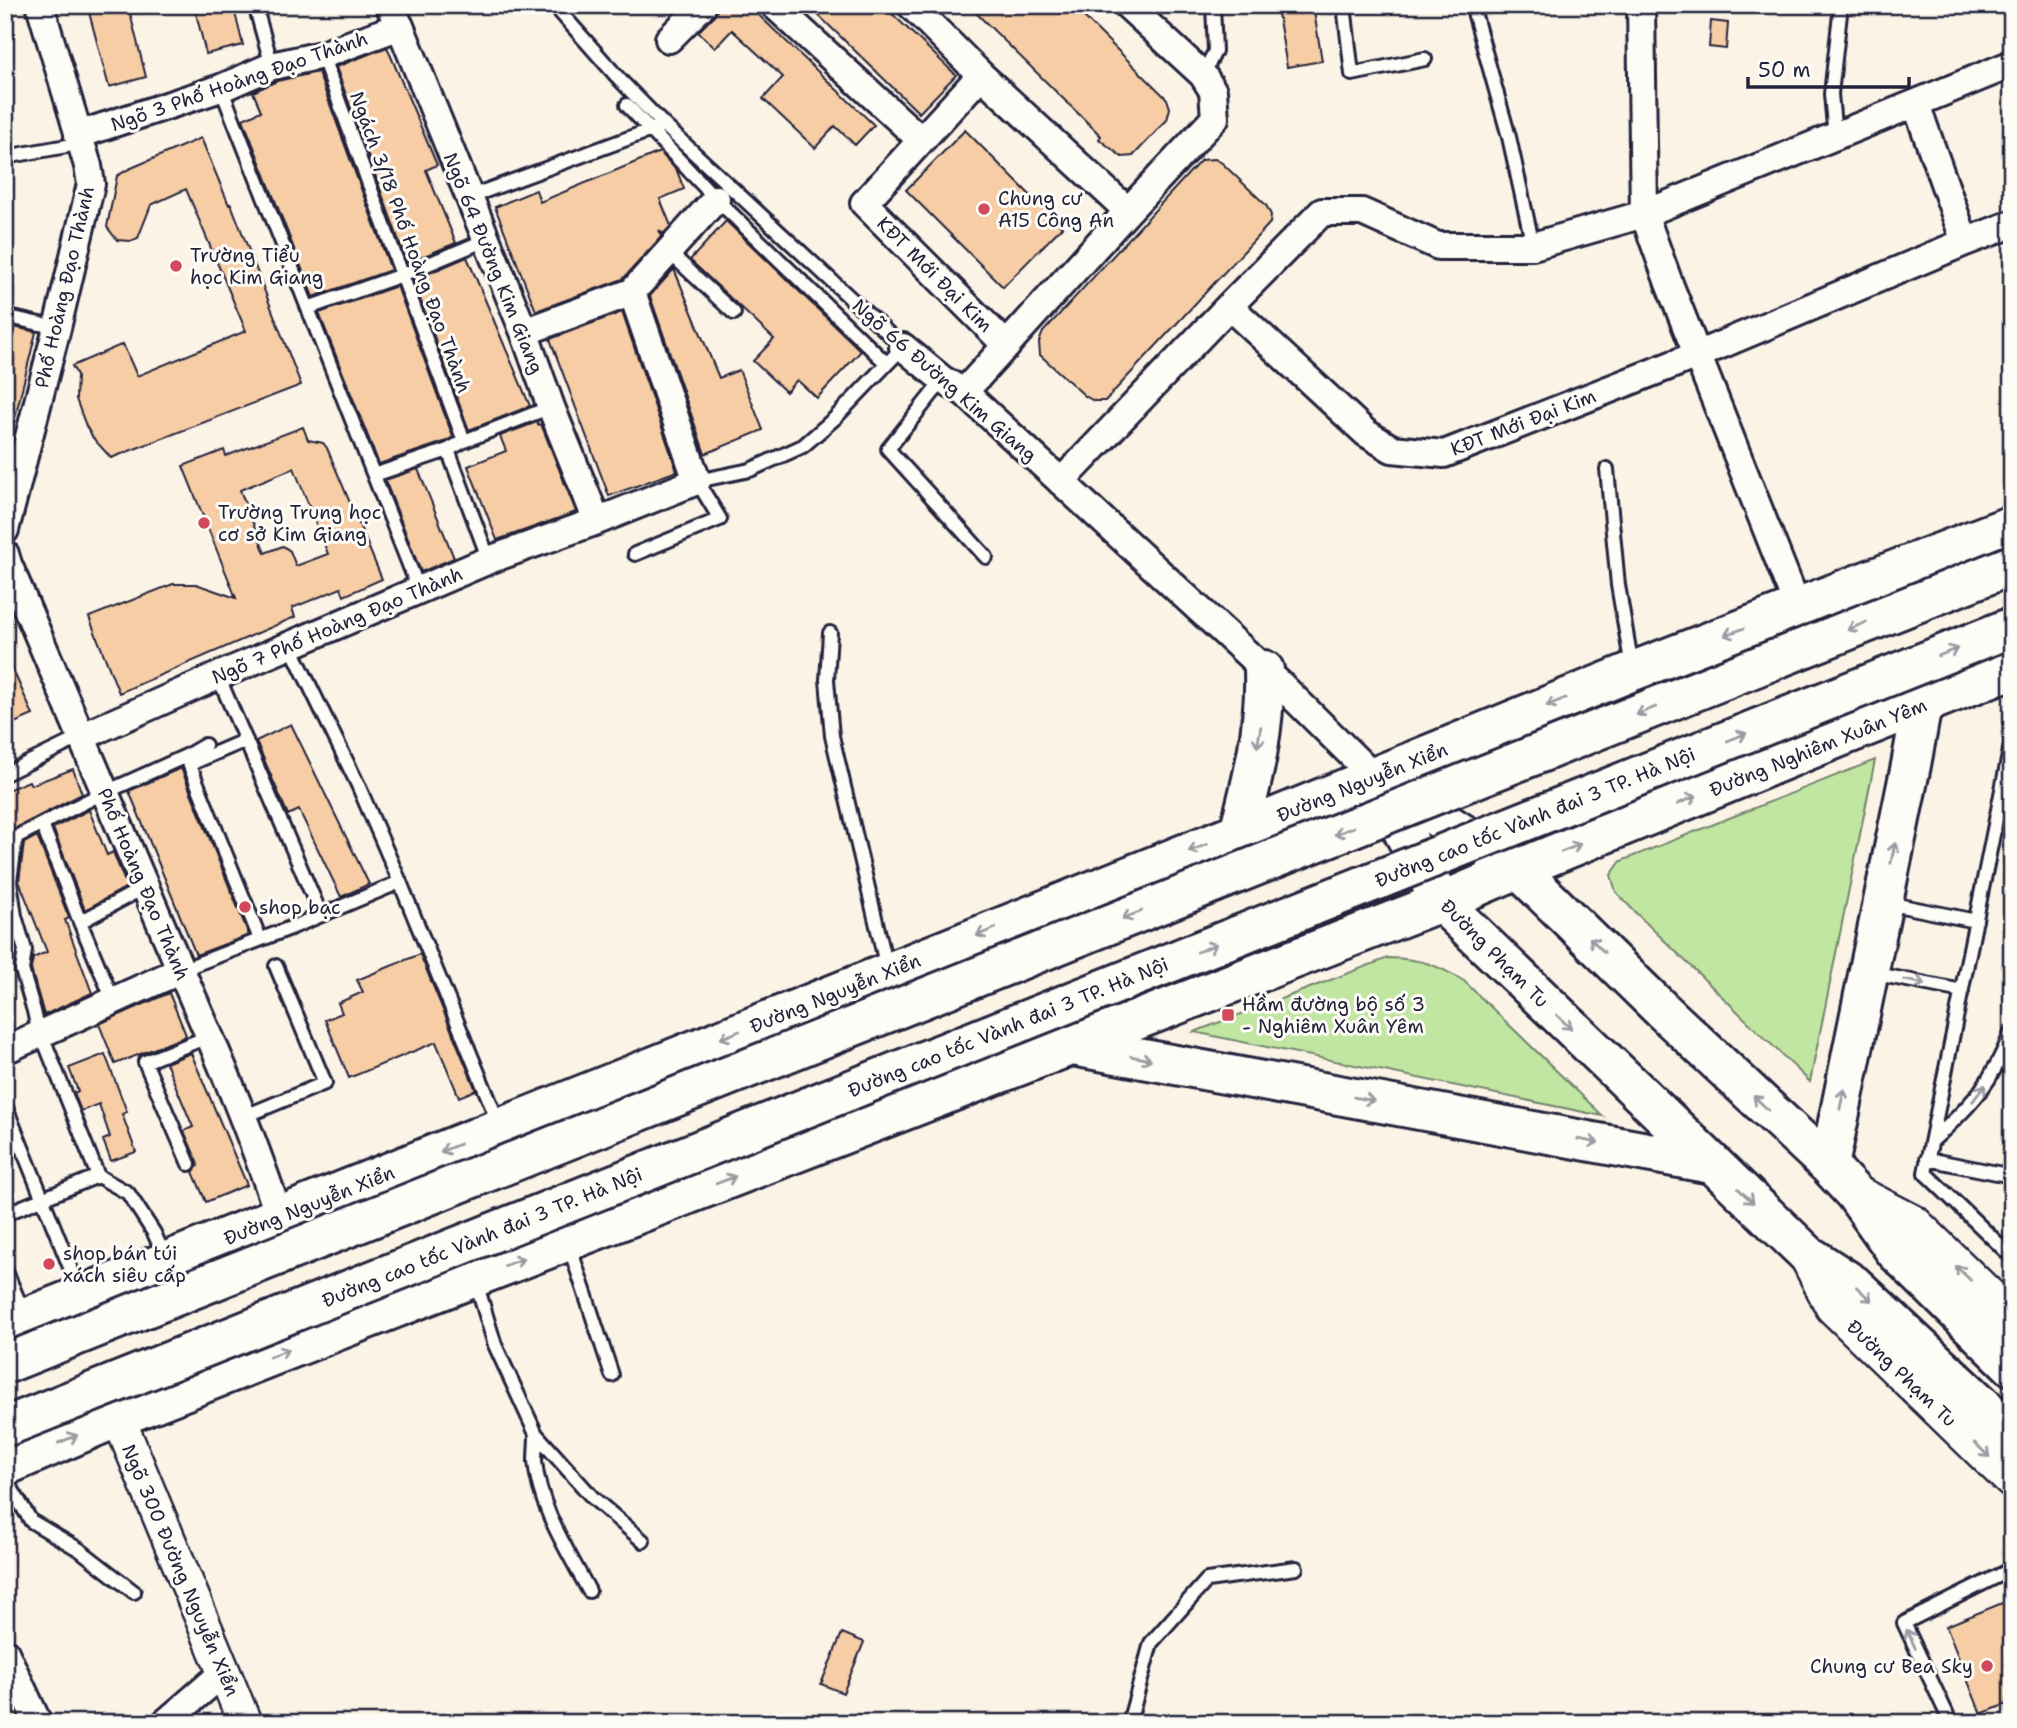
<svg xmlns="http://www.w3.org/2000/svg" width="2017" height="1728" font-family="'Shantell Sans',sans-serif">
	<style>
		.green { fill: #c1e6a1; stroke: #72846e; stroke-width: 2 }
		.building { fill: #f6cda5; stroke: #22223b; stroke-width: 2; fill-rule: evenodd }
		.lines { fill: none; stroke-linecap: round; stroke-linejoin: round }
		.service-casing { stroke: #22223b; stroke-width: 18 }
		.minor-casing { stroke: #22223b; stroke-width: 32 }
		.tertiary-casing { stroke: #22223b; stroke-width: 37 }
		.secondary-casing { stroke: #22223b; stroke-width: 42 }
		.primary-casing { stroke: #22223b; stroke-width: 44 }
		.trunk-casing { stroke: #22223b; stroke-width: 44 }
		.service { stroke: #fdfcf7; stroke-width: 12 }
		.minor { stroke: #fdfcf7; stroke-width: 26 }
		.tertiary { stroke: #fdfcf7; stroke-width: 32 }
		.secondary { stroke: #fdfcf7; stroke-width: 37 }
		.primary { stroke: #fdfcf7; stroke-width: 38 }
		.trunk { stroke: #fdfcf7; stroke-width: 38 }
		.motorway-bridge-casing { stroke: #22223b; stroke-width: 44; stroke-linecap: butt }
		.motorway-bridge { stroke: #fdfcf7; stroke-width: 38 }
		.oneway { stroke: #9a9aa2 }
		.poi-dot { fill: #d1495b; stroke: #fdfcf7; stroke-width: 2.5 }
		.labels { text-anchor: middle; stroke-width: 6; stroke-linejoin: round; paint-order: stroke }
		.street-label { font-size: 19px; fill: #22223b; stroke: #fdfcf7 }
		.poi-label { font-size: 19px; fill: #22223b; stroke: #fdfcf7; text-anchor: start }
	</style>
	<rect width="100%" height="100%" fill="#fcf3e7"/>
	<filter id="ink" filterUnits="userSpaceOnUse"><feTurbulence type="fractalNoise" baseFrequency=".0143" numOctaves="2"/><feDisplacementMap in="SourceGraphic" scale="14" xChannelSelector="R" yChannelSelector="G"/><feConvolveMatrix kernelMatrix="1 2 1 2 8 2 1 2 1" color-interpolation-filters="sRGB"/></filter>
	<g filter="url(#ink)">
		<path class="green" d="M1875 760 1810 1082 1636 913 1616 892 1611 875 1621 861Z
			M1388 958C1422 959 1435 964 1464 981L1603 1116 1194 1032Z"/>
		<path class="building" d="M87 5H128L146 77 109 87Z
			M194 5H233L243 45 206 54Z
			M720 5H748L874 125 855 145 835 126 815 148 763 99 783 77 732 30 715 48 698 32 714 16Z
			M808 5H883L956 75 919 113Z
			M968 5H1072L1167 99 1170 108 1167 120 1133 156 1122 157 1099 139 1101 136Z
			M1292 5H1313L1322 61 1287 67 1277 8Z
			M1711 21 1728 23 1726 49 1709 47Z
			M387 47 437 165 426 170 456 243 407 263 336 67Z
			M318 72 391 270 313 297 243 119 261 111 253 92 277 81Z
			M965 130 1062 227 1003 287 906 190Z
			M201 138 229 205 231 204 301 385 111 458 93 438 86 426 76 399 77 375 72 366 123 344 137 376 246 331 186 189 151 205 138 238 131 241 117 240 107 227 117 176 129 169Z
			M660 152 677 171 684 189 660 199 671 226 663 234 659 230 662 236 623 279 536 311 495 207 536 190 540 202Z
			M1215 159 1222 163 1266 205 1271 215 1270 223 1105 401H1094L1085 396 1040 355 1039 342 1043 332 1201 160Z
			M726 221 861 351 817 398 797 380 786 392 753 361 774 339 690 260Z
			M467 257 530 406 469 430 413 280Z
			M674 269 719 378 739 370 763 430 705 454 650 296Z
			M397 286 453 437 444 442 379 464 319 313Z
			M622 312 677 471 609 496 550 339Z
			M5 325 36 332 11 434 5 433Z
			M537 422 538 425 541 424 576 512 497 540 468 466 506 451 500 436Z
			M303 427 308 440 323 443 327 448 382 579 344 596 341 588 292 608 295 617 119 693 89 617 173 584H196L236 598 183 466 224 450 226 456ZM294 468 328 554 296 566 290 551 283 546 265 553 240 490Z
			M418 469 454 558 421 572 385 480Z
			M5 652 33 715 5 727Z
			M291 724 369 884 341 897 299 810 288 815 256 741Z
			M181 768 249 935 196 955 129 791Z
			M73 769 82 794 12 830 7 835 6 848 5 791 29 781 31 785Z
			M89 810 107 855 113 852 127 887 85 910 53 828Z
			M37 836 69 918 65 920 92 993 44 1015 31 969 33 958 47 952 19 881 24 843Z
			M420 954 476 1090 459 1097 436 1042 349 1078 325 1020 342 1013 338 1003 363 992 357 980Z
			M169 993 186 1035 184 1037 115 1064 99 1024Z
			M191 1053 247 1185 206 1202 193 1172 198 1166 197 1161 184 1131 193 1127 166 1063Z
			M105 1054 127 1112 122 1114 136 1152 111 1161 103 1140 110 1137 99 1104 81 1111 74 1093 78 1091 69 1068Z
			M2012 1599V1702L1981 1714 1946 1626Z
			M842 1633 864 1642 843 1693 821 1684Z"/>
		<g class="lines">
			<g class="service-casing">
				<path id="service" d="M255 5 272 66
					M554 5 620 80 664 125 903 347 835 418 803 446 750 470 697 481 720 519 635 554
					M1344 5 1352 74 1425 59
					M1472 5 1509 137 1533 246
					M322 55 402 275 464 441
					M1203 75 1215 51 1213 5
					M221 88 419 590
					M627 105 716 199 886 363
					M1835 137 1831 94 1841 5
					M5 157 67 146
					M469 197 659 127
					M669 252 734 313
					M308 308 402 275 486 240
					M5 316 57 328
					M943 380 888 449 986 557
					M1607 469 1618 585 1632 667
					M374 475 448 450
					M489 560 448 450 464 441 551 407
					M830 633 827 680 832 736 887 968
					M290 645 358 785 400 882 499 1124
					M218 676 321 915
					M2012 740 1925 1173 2012 1257
					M186 756 260 939
					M190 764 246 740
					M5 774 81 737
					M42 824 80 922 145 887
					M1887 903 1976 921
					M80 922 113 1000
					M181 970 293 927 400 882
					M1872 973 1962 991
					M41 1033 98 1176 128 1193 154 1233 166 1259
					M39 1034 34 1011 22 970 25 950 15 916 10 881 16 837 93 798 186 756 205 745
					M5 1105 80 1292
					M243 1117 325 1083 276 966
					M1932 1141C1973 1104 1992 1083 2012 1031
					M1927 1159 2012 1176
					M189 1164 145 1062 210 1036
					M5 1214 98 1176
					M569 1245 612 1375
					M5 1269 24 1314
					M475 1279 495 1345 536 1434 593 1498 643 1541
					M536 1434C536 1443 535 1453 535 1461 539 1508 568 1551 589 1591
					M5 1478 31 1521 80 1550 134 1592
					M1129 1723 1151 1643 1207 1580 1296 1568
					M1951 1723 1904 1623 2012 1569"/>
			</g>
			<g class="minor-casing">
				<path id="minor" d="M389 5 400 26 524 332 551 407 597 521
					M774 5 921 140
					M911 5 981 75 1128 211
					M1641 5 1644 214 1670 286 1798 608
					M669 39 703 5
					M981 75 864 203 1007 346
					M1916 104 1965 242
					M78 135 221 88 272 66 322 55 400 26
					M1229 306 1366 433 1392 449 1444 454 1697 355 1965 242 2012 224
					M524 332 632 292 716 199
					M903 347 943 380 964 392 1280 684 1374 777
					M964 392 1128 211 1215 118 1213 91 1203 75 1127 5
					M1061 482 1229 306 1322 212H1362L1438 246H1533L1644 214 2012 64
					M5 530 57 328 91 184 88 166 40 5
					M5 554 8 564C60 688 113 812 166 936 206 1028 248 1121 279 1217
					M81 737 218 676 489 560 597 521 697 481 632 292
					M5 1050 181 970
					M5 1652 38 1723
					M165 1723 224 1672"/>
			</g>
			<g class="tertiary-casing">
				<path id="tertiary" d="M118 1417 245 1723"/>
			</g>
			<g class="secondary-casing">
				<path id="secondary" d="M1855 1194 1913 1224 2012 1320
					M1808 1255 1834 1306 2012 1479"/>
			</g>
			<g class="primary-casing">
				<path id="primary" d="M1239 832C1253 780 1266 724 1264 670
					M5 1326 1239 832 1633 671 2012 525
					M5 1466 118 1417 290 1349 1441 902 1518 869 1838 738 2012 669"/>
			</g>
			<g class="trunk-casing">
				<path id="trunk" d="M1374 777 1441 902 1808 1255 1854 1285 2012 1433
					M1391 788 1518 869 1662 1010 1829 1166 1855 1194 1896 1252 2012 1366
					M1073 1046 1712 1164
					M1829 1166 1911 765 1922 705"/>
			</g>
			<use href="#service" class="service"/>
			<use href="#minor" class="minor"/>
			<use href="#tertiary" class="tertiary"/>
			<use href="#secondary" class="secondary"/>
			<use href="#primary" class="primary"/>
			<use href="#trunk" class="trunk"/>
			<g class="motorway-bridge-casing">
				<path id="motorway-bridge" d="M5 1364 2012 565
					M5 1427 2012 627"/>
			</g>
			<use href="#motorway-bridge" class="motorway-bridge"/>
		</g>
		<defs><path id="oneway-shaft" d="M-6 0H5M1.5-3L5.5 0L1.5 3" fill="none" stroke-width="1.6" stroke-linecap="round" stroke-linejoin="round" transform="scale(1.75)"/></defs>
		<g class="oneway">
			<use href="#oneway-shaft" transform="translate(1857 626) rotate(158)"/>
			<use href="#oneway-shaft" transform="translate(1734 632) rotate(159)"/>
			<use href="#oneway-shaft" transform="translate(1948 652) rotate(-22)"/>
			<use href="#oneway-shaft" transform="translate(1556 702) rotate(158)"/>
			<use href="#oneway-shaft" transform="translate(1646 711) rotate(158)"/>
			<use href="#oneway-shaft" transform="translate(1259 737) rotate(100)"/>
			<use href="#oneway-shaft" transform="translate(1737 737) rotate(-22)"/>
			<use href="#oneway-shaft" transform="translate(1687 800) rotate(-23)"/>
			<use href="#oneway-shaft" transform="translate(1344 831) rotate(158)"/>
			<use href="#oneway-shaft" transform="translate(1198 848) rotate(158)"/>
			<use href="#oneway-shaft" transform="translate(1571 848) rotate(-22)"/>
			<use href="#oneway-shaft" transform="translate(1893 853) rotate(-78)"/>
			<use href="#oneway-shaft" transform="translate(1132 915) rotate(158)"/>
			<use href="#oneway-shaft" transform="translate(986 932) rotate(158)"/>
			<use href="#oneway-shaft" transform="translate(1597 945) rotate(-135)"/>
			<use href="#oneway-shaft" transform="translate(1207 948) rotate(-22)"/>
			<use href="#oneway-shaft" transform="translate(1915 982) rotate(12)"/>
			<use href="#oneway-shaft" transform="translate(1564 1022) rotate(44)"/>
			<use href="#oneway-shaft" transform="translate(730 1035) rotate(158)"/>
			<use href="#oneway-shaft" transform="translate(1141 1058) rotate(10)"/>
			<use href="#oneway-shaft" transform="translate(1979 1093) rotate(-53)"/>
			<use href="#oneway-shaft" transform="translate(1364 1099) rotate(10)"/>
			<use href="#oneway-shaft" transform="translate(1842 1099) rotate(-78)"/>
			<use href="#oneway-shaft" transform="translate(1761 1103) rotate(-137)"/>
			<use href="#oneway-shaft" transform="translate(1588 1141) rotate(10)"/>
			<use href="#oneway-shaft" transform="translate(450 1148) rotate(158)"/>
			<use href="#oneway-shaft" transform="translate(726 1180) rotate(-21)"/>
			<use href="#oneway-shaft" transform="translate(1746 1196) rotate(43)"/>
			<use href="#oneway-shaft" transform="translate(514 1262) rotate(-21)"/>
			<use href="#oneway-shaft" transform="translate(1963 1273) rotate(-136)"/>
			<use href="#oneway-shaft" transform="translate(1864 1294) rotate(43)"/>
			<use href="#oneway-shaft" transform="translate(279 1353) rotate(-22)"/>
			<use href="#oneway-shaft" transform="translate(68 1439) rotate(-23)"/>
			<use href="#oneway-shaft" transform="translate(1982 1450) rotate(44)"/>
			<use href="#oneway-shaft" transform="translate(1911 1639) rotate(-115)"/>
		</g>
	</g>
	<g class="poi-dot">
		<circle cx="984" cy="209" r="7"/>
		<circle cx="176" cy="266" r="7"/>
		<circle cx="204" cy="523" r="7"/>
		<circle cx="245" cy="907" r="7"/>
		<rect x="1221" y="1008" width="14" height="14" rx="3.5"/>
		<circle cx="49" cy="1264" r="7"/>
		<circle cx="1987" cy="1666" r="7"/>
	</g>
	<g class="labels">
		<g class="street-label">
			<text transform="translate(239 81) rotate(-19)" y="7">Ngõ 3 Phố Hoàng Đạo Thành</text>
			<text transform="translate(411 242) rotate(70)" y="7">Ngách 3/18 Phố Hoàng Đạo Thành</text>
			<text transform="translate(494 263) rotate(68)" y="7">Ngõ 64 Đường Kim Giang</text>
			<text transform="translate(935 274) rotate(45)" y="7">KĐT Mới Đại Kim</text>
			<text transform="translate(64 287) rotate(-77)" y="7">Phố Hoàng Đạo Thành</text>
			<text transform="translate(945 380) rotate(41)" y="7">Ngõ 66 Đường Kim Giang</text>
			<text transform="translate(1523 422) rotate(-21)" y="7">KĐT Mới Đại Kim</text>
			<text transform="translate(337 625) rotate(-23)" y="7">Ngõ 7 Phố Hoàng Đạo Thành</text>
			<text transform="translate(1818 747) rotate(-22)" y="7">Đường Nghiêm Xuân Yêm</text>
			<text transform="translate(1362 782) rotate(-22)" y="7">Đường Nguyễn Xiển</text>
			<text transform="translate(1535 817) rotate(-22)" y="7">Đường cao tốc Vành đai 3 TP. Hà Nội</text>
			<text transform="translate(144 884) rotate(67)" y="7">Phố Hoàng Đạo Thành</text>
			<text transform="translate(1495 953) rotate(45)" y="7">Đường Phạm Tu</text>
			<text transform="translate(835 993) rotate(-22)" y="7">Đường Nguyễn Xiển</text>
			<text transform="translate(1008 1027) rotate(-22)" y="7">Đường cao tốc Vành đai 3 TP. Hà Nội</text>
			<text transform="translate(309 1205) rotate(-22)" y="7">Đường Nguyễn Xiển</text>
			<text transform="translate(482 1237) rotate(-22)" y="7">Đường cao tốc Vành đai 3 TP. Hà Nội</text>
			<text transform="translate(1902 1373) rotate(44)" y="7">Đường Phạm Tu</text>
			<text transform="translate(181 1570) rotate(67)" y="7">Ngõ 300 Đường Nguyễn Xiển</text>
		</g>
		<g class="poi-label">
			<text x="998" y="205">Chung cư<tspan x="998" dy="22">A15 Công An</tspan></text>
			<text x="190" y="262">Trường Tiểu<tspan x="190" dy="22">học Kim Giang</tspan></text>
			<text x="218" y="519">Trường Trung học<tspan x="218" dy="22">cơ sở Kim Giang</tspan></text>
			<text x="259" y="914">shop bạc</text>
			<text x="1242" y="1011">Hầm đường bộ số 3<tspan x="1242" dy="22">- Nghiêm Xuân Yêm</tspan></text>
			<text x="63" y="1260">shop bán túi<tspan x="63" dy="22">xách siêu cấp</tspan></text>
			<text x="1973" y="1673" text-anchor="end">Chung cư Bea Sky</text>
		</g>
	</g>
	<rect width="2017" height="1728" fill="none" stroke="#fdfcf7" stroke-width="28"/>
	<rect x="14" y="14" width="1989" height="1700" fill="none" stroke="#22223b" stroke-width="2.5" filter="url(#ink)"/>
	<path d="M1748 77v10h161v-10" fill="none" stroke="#22223b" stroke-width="3.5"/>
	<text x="1758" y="77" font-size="21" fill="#22223b" stroke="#fdfcf7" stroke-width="5" paint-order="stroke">50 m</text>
</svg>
